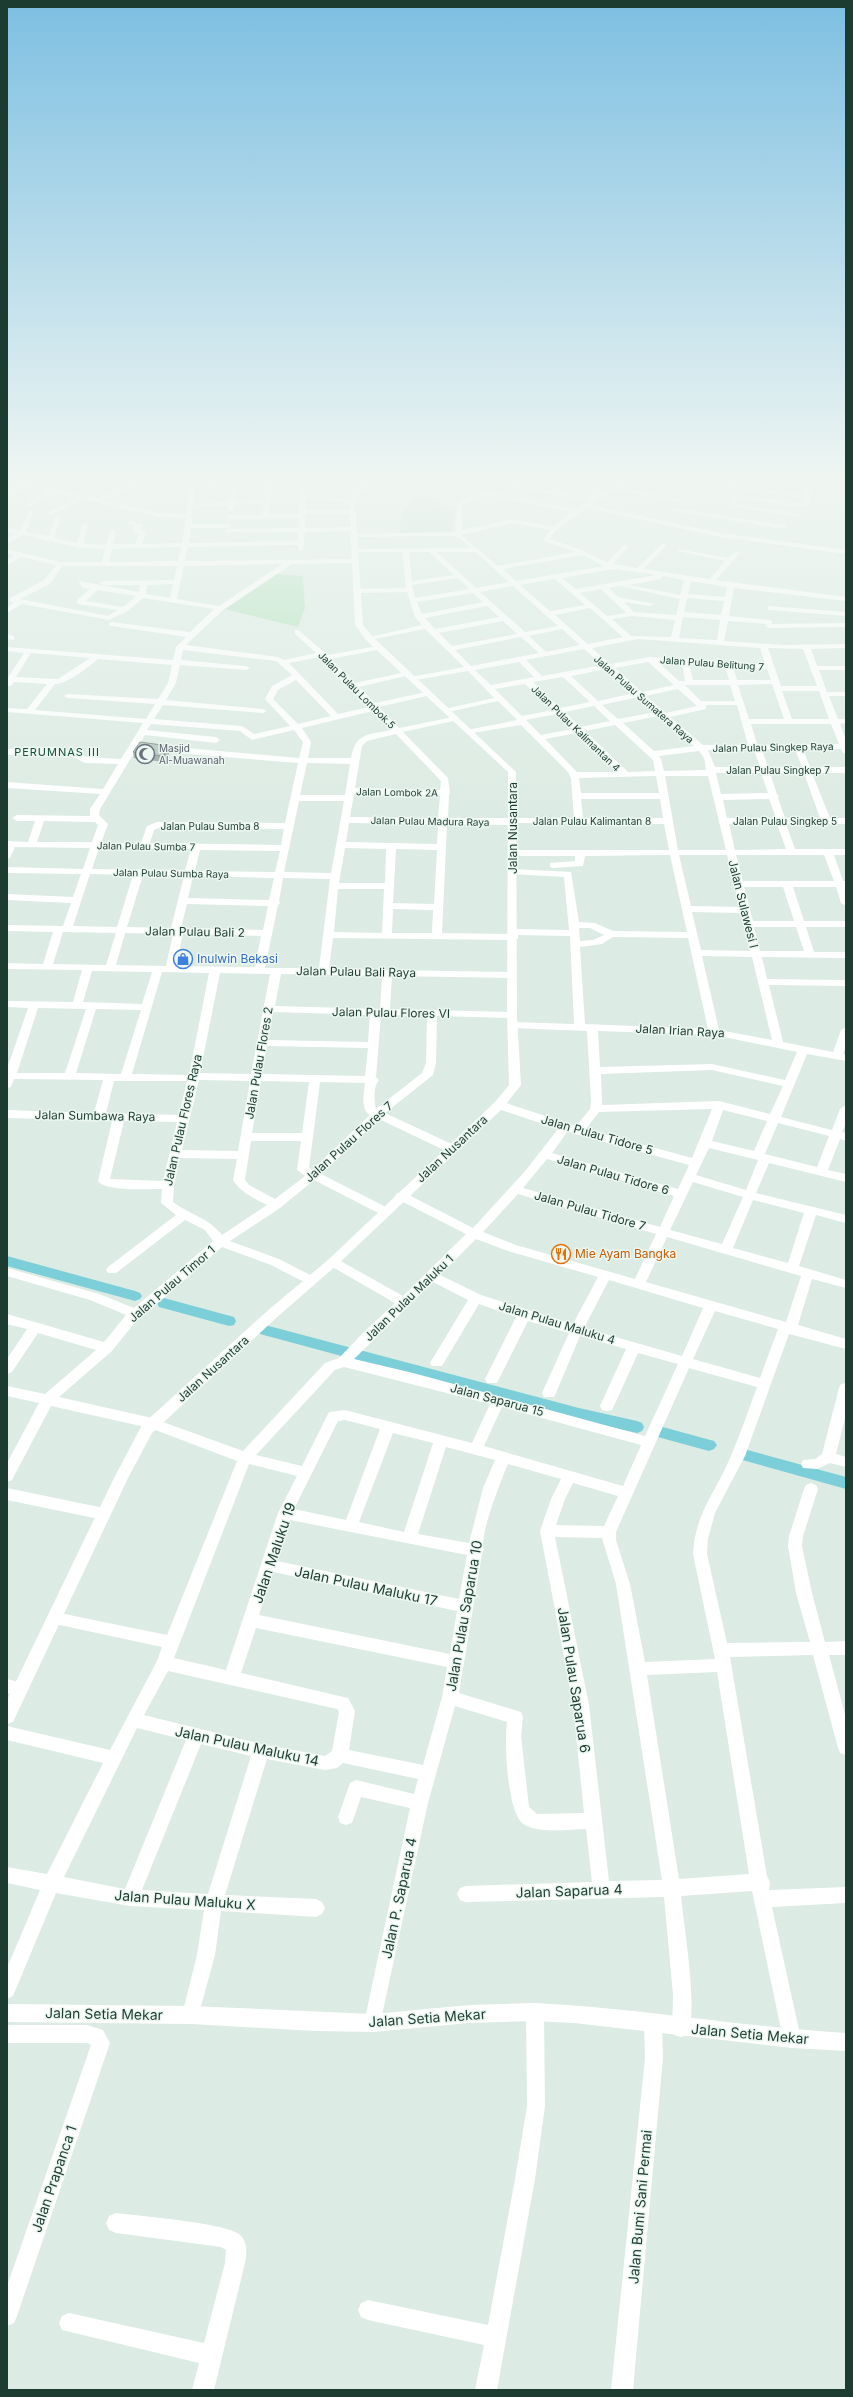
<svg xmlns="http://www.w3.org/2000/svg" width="853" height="2397" font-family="Inter,sans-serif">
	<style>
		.built { fill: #cadad2 }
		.green { fill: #b1dfbb }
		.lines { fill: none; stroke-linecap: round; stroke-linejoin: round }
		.canal { fill: #7ccfd8; fill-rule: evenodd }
		.minor { fill: #fff; fill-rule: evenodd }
		.tertiary { fill: #fff; fill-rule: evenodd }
		.wall { fill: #98a9a2 }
		.shaded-wall { fill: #7c8a84 }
		.building { fill: #b1c5bc; stroke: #7c8a84 }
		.labels { text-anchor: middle; stroke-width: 3; stroke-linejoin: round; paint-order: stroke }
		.far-street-label { font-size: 10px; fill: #1c3b31; stroke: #ecf7f1 }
		.far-worship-label { font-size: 10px; fill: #5b616d; stroke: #ecf7f1; text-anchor: start }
		.far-neighbourhood-label { font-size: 11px; letter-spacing: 1px; fill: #164f3e; stroke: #ecf7f1 }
		.street-label { font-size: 12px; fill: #1c3b31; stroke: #ecf7f1 }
		.shop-label { font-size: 12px; fill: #366cbe; stroke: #ecf7f1; text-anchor: start }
		.food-label { font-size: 12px; fill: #c56008; stroke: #ecf7f1; text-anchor: start }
		.near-street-label { font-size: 14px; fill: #1c3b31; stroke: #ecf7f1 }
	</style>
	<rect width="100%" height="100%" fill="#dcebe3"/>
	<path class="built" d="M417 496 437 500 439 507 456 512 451 532 400 533 401 514Z"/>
	<path class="green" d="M277 574 303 576 305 608 298 627 225 609Z"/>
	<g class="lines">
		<path class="canal" d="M7 1256 135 1291 140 1293 142 1296 140 1299 135 1301 7 1266Z
			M164 1298 234 1317 236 1321 234 1325 229 1326 159 1307 157 1303 159 1299Z
			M265 1325 579 1408 637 1421 642 1423 644 1427 642 1431 637 1433 579 1420 260 1334 258 1330 260 1326Z
			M659 1426 714 1441 717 1445 714 1449 709 1451 654 1436 652 1432 654 1428Z
			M744 1449 846 1477V1489L739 1459 736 1455 739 1451Z"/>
		<path class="minor" d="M33 477H41L30 484 96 498 147 477H157L194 489V503L229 502 231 490 234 488 237 490 236 501 264 500 267 484 270 482 305 487 306 494 358 501V503L356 504 306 498V510H352L355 512 352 514H306L305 528 354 527 357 529 354 531 305 532 303 551H299L298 545 188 547 185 561 356 559 360 561 356 563 292 564 223 610 186 645 278 657 284 660 316 653 295 634V630H298L328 655 382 645V649L331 659 355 683 410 671V675L359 687 375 703 431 691V695L379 707 399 728 458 716V720L403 732 448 778 450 793 449 795 448 818H574L571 779 568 772 521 725 467 734V730L517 720 498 701 444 713V709L494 698 468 671 410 681V677L464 667 425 629 369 640 365 638 422 625 415 617 407 592 357 593 353 591 357 589 406 588 402 552H356L354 551V549L470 548 461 539 452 536 354 537 351 535 352 534 455 532 457 502 485 491 575 509 593 498 586 501 480 480 473 484 437 477 472 480C481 474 494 479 505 481L511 477 514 479 511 482 585 497 594 493 597 496 600 494 534 480 537 478 603 492 621 482 601 477 625 479 636 477 621 487 686 501 683 503 616 490 591 505 721 533 846 550V554L721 537 587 508 556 530 550 539 579 549 607 562 624 545H628V547L613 564 637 568 662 544H666V546L644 569 710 579 725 561 678 551V549L728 558 736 551 740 553 716 580 846 597V601L734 588 729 616 769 620 773 622 771 624 846 623V627L769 628 765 626 767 624 728 621 724 641 783 645 846 644V648L811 649 817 666H846V670H819L827 692H846V696H829L838 719H846V723L840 724 846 740V754L843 753 841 749H803L810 767H846V773H812L830 818H846V824H786L795 849H846V855H834L843 881H846V906L841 903 836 887H793L804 921H846V927H806L814 952H846V958L762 957 767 979 846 980V986L769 985 783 1042 833 1052 841 1030 846 1027V1046L843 1054 846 1055V1061L807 1054 781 1117 832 1130 840 1109 846 1105V1123L842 1132 846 1133V1141L840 1139 828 1170 846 1174V1182L769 1163 756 1193 846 1215V1223L816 1215 799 1266 846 1280V1288L812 1279 798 1325 846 1339V1349L789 1334 745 1456 715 1513 708 1539 707 1554 727 1643 810 1642 796 1593 788 1546 789 1536 804 1489 806 1485 811 1483 816 1485 818 1489 803 1536 802 1546 812 1593 825 1642 846 1641V1655H829L846 1718V1755L840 1753 838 1748 813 1655 730 1657 767 1876 770 1882 769 1890 846 1887V1903L772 1907 801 2039 799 2046 792 2048 785 2046 783 2039 752 1891 681 1896C684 1927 698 2009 688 2035L681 2037 674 2035 672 2028 673 1995 664 1897 466 1902 460 1900 457 1894 460 1888 466 1886 592 1882 586 1829C567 1829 542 1834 525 1825 507 1817 504 1741 507 1722L455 1706 428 1803 379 2029 373 2032 367 2029 364 2023 410 1808 361 1797 352 1823 346 1825 340 1823 338 1817 350 1783 356 1780 414 1794 418 1779 343 1763 337 1768 325 1770 267 1759 225 1895 316 1899 322 1902 325 1908 322 1914 316 1917 221 1911 215 1955 197 2021 191 2024 185 2021 182 2015 197 1955 204 1910 130 1906 56 1893 13 1996 7 1999V1968L40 1890 7 1883V1867L47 1874 103 1763 7 1740V1726L110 1750 157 1661 162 1647 55 1624 50 1623 47 1618 50 1613 55 1612 167 1635 237 1461 150 1428 51 1406 12 1480 7 1482V1463L39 1403 7 1396V1386L45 1394 96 1350 38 1333 12 1372 7 1374V1359L27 1329 7 1324V1314L104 1342 126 1315 90 1300 7 1276V1268L99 1294 134 1308 213 1241 205 1230 185 1220 116 1273H108L106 1270 108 1267 176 1215 161 1203 162 1189C148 1189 105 1192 98 1181L112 1121 7 1118V1110L94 1113 103 1080 14 1079 11 1087 7 1088V1069L28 1008 7 1007V1001L73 1002 82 970 7 969V963L43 964 53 932 7 931V925L63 926 71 903 7 900V894L73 897 81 874 7 873V867L83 869 90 848 15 847 10 858 7 859V841L28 842 35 821H17L12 818 17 815 90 816V809L100 794 7 788V782L103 789 118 764 85 763 71 756 51 753 7 755V749L51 747 76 752 87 757 121 759 143 723 7 712V708L27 709 47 684 14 682 11 686H7V679L24 653 7 651V647L173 660 176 647 186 637 112 626 108 624 112 622 190 632 214 609 143 598 128 611 109 620 22 604 7 613V608L14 602H10V598L44 580 56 565 21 557 7 565V560L14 555 7 553V549L60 562H102L105 549 80 548 23 535 7 544V539L16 534 7 532V528L20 531 29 510 34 511 26 532 48 536 55 518 58 516 61 518 54 538 77 543 82 525 85 523 88 525 84 544 106 545 110 532 113 530 116 532 113 544H135L139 534 132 530 135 526 128 524 127 523 130 521 143 525 140 529 146 533 142 544 182 543 186 518 158 517 83 499 50 516 47 514 48 513 76 498 53 493 29 508 27 507V505L46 491 25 487 7 496V491L18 485 7 483V479L23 483ZM153 480 189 491 186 514 159 513 103 500ZM273 486 300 490 299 514H269ZM486 495 571 512 553 527 513 519 462 530V504ZM264 504 262 515H230L227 517 230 519 299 518 298 528 228 529 225 531 226 532H298V541L189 543 191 528H228L231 526 228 524H192L193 507 228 506V510L231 512 234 510 235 505ZM513 523 550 530 543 540 544 541 575 552 498 566 461 535ZM181 547 178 561 109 562 112 549ZM409 552H429L454 575 412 581ZM437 552H475L509 582 476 588ZM582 555 604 566 516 581 503 569ZM282 564 219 606 177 599 184 566ZM62 566H177L174 580 103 581 99 583 103 585H140L139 592 80 581 79 583 83 588 90 589 77 600V604L118 610 108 616 20 599 50 584ZM614 569 656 575 576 589 562 578ZM662 576 684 580 680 595 629 585 661 579ZM458 578 469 589 415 598 412 585ZM555 579 585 605 550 611 520 585ZM691 581 727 587 725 597 688 594ZM173 584 170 598 146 594 147 585ZM513 586 558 626 525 632 480 592ZM621 586 680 599 676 615 634 612 624 602 650 606 654 604 618 597 609 588ZM601 589 626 613 607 616 580 593ZM97 590 136 596 123 607 86 601ZM473 593 483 602 422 614 417 602ZM687 598 724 601 721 615 684 612ZM487 606 499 617 435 629 425 618ZM590 608 623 637 588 644 555 615ZM632 616 675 620 671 637 631 636 612 619ZM683 617 720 620 717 640 679 638ZM503 621 517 634 452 646 439 633ZM562 629 580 645 546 652 529 636ZM521 637 539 653 471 666 455 650ZM638 639 760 648 765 664 650 657 610 664 592 648ZM768 648 803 649 817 686H781ZM584 649 602 665 542 676 526 660ZM183 650 276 661 292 675 272 686 265 699 290 726 254 734 242 726 154 719 163 705 263 713 267 711 263 709 166 700 176 683 180 665 246 670 250 668 246 666 181 660ZM31 653 90 658 58 679 16 677ZM320 657 322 660 369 707 338 714 289 663ZM98 659 172 665 168 683 158 699 68 694 64 696 68 698 155 704 146 719 35 710 55 684C66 685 90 666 98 659ZM519 662 534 677 491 685 475 670ZM648 662 674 685 642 692 615 668ZM658 662 682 663 685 681H679ZM689 664 725 666 729 680H693ZM733 667 767 669 771 680H737ZM607 669 634 693 598 701 571 676ZM563 677 590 702 560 708 533 682ZM296 680 331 716 298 724 273 699 278 690ZM525 684 553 710 522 716 495 689ZM772 684 784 719H749L738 685ZM685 685H730L735 701H701ZM678 689 697 706 666 713 646 696ZM782 691H819L829 719H792ZM638 697 655 712 618 719 602 705ZM706 705H737L748 745H703L670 717 706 709ZM594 706 610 721 580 727 565 712ZM373 711 392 730C368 735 356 732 351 758H308L311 742 302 728ZM557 714 572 729 541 735 526 720ZM659 716 660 718 694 746 654 751 623 723ZM151 724 240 731 252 740 294 730 303 742 299 758 175 747 171 750 175 753 298 763 285 823 157 822 147 826 141 843H101L108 824 99 815 100 809 145 735 216 743 220 740 216 737 147 730ZM751 724H831L839 744 760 745 757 744ZM615 725 653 760 655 771 628 772 585 731ZM577 733 618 772H577L545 739ZM396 734 441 781 440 790 355 788 362 746 367 741ZM795 749 802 767H768L762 750ZM708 750H754L760 767H715ZM699 751 704 758 706 770 664 771 661 759 659 756ZM307 763 350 764 345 795H300ZM716 773H761L768 793 721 794ZM770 773H804L820 818H785L778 798 779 796 777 794ZM656 776 659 793H581L579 778ZM665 776H708L726 850H678ZM354 794 440 796 438 818 350 817ZM581 799H660L663 818H583ZM769 799 776 818H727L723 800ZM299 801H344L331 873 284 872ZM44 821 95 822 98 825 92 842H37ZM349 823 438 824 437 844 346 842ZM518 823 664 824 669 850H514L509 853 514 856H575V861L550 863V867L553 868 583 866 585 856 670 855 687 932 613 931 595 923 579 922 571 872 513 869 510 870V874L564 877 569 930 514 929 510 930V934L442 933 447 824 514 825ZM729 824H777L786 849 735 850ZM158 828 284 829 281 845 150 843 154 830ZM99 848 191 849 185 870 92 869ZM345 848 386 849 385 883H339ZM396 849 437 850 434 904 393 903ZM200 850 280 851 275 872 195 871ZM679 855H727L740 907 691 906ZM736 855H824L834 881H743ZM90 874 133 875 117 927 73 926ZM143 875 184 876 171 928 127 927ZM193 876 274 878 269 900 188 898ZM283 878 330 879 319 968H265L278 905 280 903 279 901ZM744 887H783L794 921H753ZM338 889H384L382 933 334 932ZM187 904 268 906 263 930 181 928ZM393 909 433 910 432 933H392ZM692 912 741 913 750 951 701 950ZM754 927H796L804 951H760ZM579 928H590L604 935 593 940 580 941ZM63 932 116 933 106 965 53 964ZM125 933 173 934 166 966 116 965ZM183 934 261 936 255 967 176 966ZM518 935 570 936 574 1024 512 1022 507 1025 512 1028 587 1031 591 1101 590 1109 576 1126 503 1102H495L493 1105 495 1108 558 1129 526 1170 473 1228 405 1193H397L395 1196 397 1199 466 1234 403 1296 337 1259H329L327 1262 329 1265 395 1303 363 1333 339 1358 325 1363 243 1451 152 1418 59 1397 112 1351 140 1316 150 1310 222 1247 271 1265 306 1283H314L316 1280 314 1277 279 1259 230 1241 280 1208 314 1180 382 1215H390L392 1212 390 1209 321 1174 379 1119 448 1152 452 1153 458 1149 456 1146 385 1113 433 1075 436 1063 437 1016 512 1018 517 1015 512 1012 390 1009 392 976 512 978 517 975 512 972 329 969 333 938 514 940 518 939ZM613 937 688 938 708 1029 585 1024 580 947 602 944ZM702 956 752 957 772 1040 719 1030ZM92 971 152 972 142 1004 83 1002ZM162 972 209 973 189 1075 132 1074ZM220 973 270 974 251 1074 200 1073ZM281 974 382 976 380 1009 275 1006ZM38 1008 86 1009 65 1073H17ZM96 1009 141 1010 121 1074 76 1073ZM273 1012 370 1015 368 1042 268 1040ZM381 1015 427 1016 426 1063 422 1073 376 1109C374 1101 373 1087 379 1080L376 1077ZM598 1031 714 1035 797 1052 785 1080 712 1064 600 1067ZM267 1046 368 1048 365 1076 262 1074ZM712 1070 783 1086 770 1114 719 1101 602 1105 601 1074ZM199 1080 250 1081 238 1151 182 1150ZM114 1081H187L179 1115 106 1113ZM261 1081 309 1082 302 1133H252ZM320 1082 365 1083C364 1093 360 1109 370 1115L312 1170 309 1168ZM712 1109 692 1158 586 1129 599 1112ZM723 1110 767 1121 754 1151 712 1141ZM124 1121 177 1122 163 1181 110 1179ZM778 1123 829 1136 817 1167 765 1154ZM568 1131 575 1134 689 1165 678 1189 552 1153ZM251 1141H301L297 1170 305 1176 275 1199 249 1185 245 1180ZM709 1148 758 1160 746 1190 696 1175ZM180 1158 237 1159 233 1180C241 1193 254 1198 267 1205L222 1235C208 1217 190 1215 173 1202L174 1185ZM547 1159 674 1196 660 1227 523 1188ZM693 1182 743 1197 722 1244 670 1230ZM518 1194 656 1234 635 1279 516 1245 483 1232ZM753 1200 804 1213 788 1263 733 1248ZM667 1237 801 1276 786 1322 646 1282ZM476 1239 508 1251 598 1277 573 1324 481 1295 440 1275ZM609 1280 703 1308 682 1356 584 1328ZM433 1282 468 1300 430 1363 432 1366H442L479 1304 516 1317 485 1379 487 1383H497L528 1321 569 1333 542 1393 544 1397H554L556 1393 580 1336 626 1349 600 1406 602 1410 607 1411 612 1410 614 1406 638 1353 678 1364 645 1436 413 1373 354 1359ZM715 1311 778 1329 760 1378 693 1359ZM344 1367 490 1404 472 1443 345 1410 329 1412 302 1466 256 1455 335 1370ZM689 1368 757 1387C747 1414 738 1441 726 1467 711 1498 695 1517 693 1554L715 1659 645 1662 630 1584 616 1540V1532ZM502 1407 641 1445 623 1486 484 1446ZM345 1420 380 1429 346 1520 294 1509 338 1421ZM393 1433 433 1443 404 1532 359 1522ZM446 1447 495 1460 483 1488 469 1543 418 1534ZM249 1464 297 1476 278 1513 226 1670 174 1658ZM508 1464 561 1479 551 1499 540 1531 573 1705 584 1813 537 1814 529 1807 521 1736 523 1717 521 1712 459 1693 482 1554 484 1550C478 1538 502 1478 508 1464ZM573 1483 618 1496 604 1526 556 1525 565 1499ZM290 1520 467 1555 459 1599 277 1561ZM555 1537 602 1538 616 1584 662 1880 609 1881 589 1705ZM273 1572 457 1611 450 1654 259 1615ZM256 1628 447 1667 442 1697 423 1765 349 1750 355 1711 348 1698 241 1673ZM168 1671 337 1709 339 1712 332 1751 325 1756 261 1744 144 1715ZM717 1672 749 1874 679 1879 647 1675ZM137 1728 186 1740 125 1889 64 1877ZM201 1744 251 1756 208 1894 142 1890Z
			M224 477H241L258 481 248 490 245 488 250 482 229 479 214 488 206 490 203 488Z
			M734 477H741L732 485 804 495V483L776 478 786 477 805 480 806 477H812V482L809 486C811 494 813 503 805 507L738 499 735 504 801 514V516L799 517 729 506 733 497 738 495 803 503 804 498 725 487V485Z
			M675 508 784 525 787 527 784 529 673 511 672 510Z
			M768 606 844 612H846V616L771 610H768Z
			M7 634 14 636V640L7 639Z
			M846 1383V1414L836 1454 846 1457V1467L830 1463 817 1469 803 1468 801 1464 803 1460 815 1459 822 1454 839 1388 841 1384Z
			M7 1488 104 1508 109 1510 111 1514 109 1518 104 1520 7 1500Z
			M7 1679 26 1684 28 1689 26 1694 20 1696 7 1693Z
			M535 2003 541 2006 544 2012 545 2106 535 2179 497 2390H475L484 2345 368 2320 361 2317 358 2310 361 2303 368 2300 488 2325 515 2179 527 2106 526 2012 529 2006Z
			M653 2014 659 2017 662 2023 663 2058 633 2390H611L645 2058 644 2023 647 2017Z
			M7 2025H87L103 2030 110 2043 17 2316 14 2323 7 2326V2286L91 2045 87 2043H7Z
			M116 2213C140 2216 224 2223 239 2234 248 2241 247 2254 245 2263L214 2390H192L199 2363 62 2330 59 2323 62 2316 69 2313 204 2343 225 2263 226 2250 221 2247 116 2233 109 2230 106 2223 109 2216Z"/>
		<path class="tertiary" d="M373 477H380L359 494 355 502 363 625 372 636 516 772 517 1015 521 1085 503 1108 337 1265 276 1318 152 1433 128 1478 13 1722 7 1724V1700L114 1478 142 1425 266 1312 329 1259 495 1102 509 1085 507 1015 508 772 366 640 355 625 349 502 354 492Z
			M535 2003C639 2008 742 2027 846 2033V2051L792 2048 574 2023 535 2021 469 2023 373 2032 316 2031 191 2024 7 2022V2004L191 2006 373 2014 469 2005Z"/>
	</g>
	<path class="wall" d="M133 752H170L163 762 134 758Z"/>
	<path class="shaded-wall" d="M169 746 170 752 163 762 162 756Z"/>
	<path class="building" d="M140 742 169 746 162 756 133 752Z"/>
	<linearGradient id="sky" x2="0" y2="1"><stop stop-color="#7dbfe2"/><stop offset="0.59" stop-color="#eff6f2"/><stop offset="1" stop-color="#eff6f2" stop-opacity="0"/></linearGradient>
	<rect width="853" height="813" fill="url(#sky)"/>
	<defs>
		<g id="mosque-ring" transform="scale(1)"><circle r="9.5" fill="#ecf7f1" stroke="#6b7280" stroke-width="1.5"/><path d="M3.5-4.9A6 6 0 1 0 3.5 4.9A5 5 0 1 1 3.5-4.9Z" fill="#6b7280"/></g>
		<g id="shop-ring" transform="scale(1)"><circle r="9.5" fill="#ecf7f1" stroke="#3f7fe0" stroke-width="1.5"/><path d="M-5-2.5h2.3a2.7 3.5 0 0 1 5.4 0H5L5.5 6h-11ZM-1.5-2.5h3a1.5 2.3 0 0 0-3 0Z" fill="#3f7fe0"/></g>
		<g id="restaurant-ring" transform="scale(1)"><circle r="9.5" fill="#ecf7f1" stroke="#e8710a" stroke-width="1.5"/><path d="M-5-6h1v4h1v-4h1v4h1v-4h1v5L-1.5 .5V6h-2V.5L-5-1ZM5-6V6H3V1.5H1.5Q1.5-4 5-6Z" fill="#e8710a"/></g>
	</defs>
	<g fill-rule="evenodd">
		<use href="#mosque-ring" x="145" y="754"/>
		<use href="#shop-ring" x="183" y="959"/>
		<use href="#restaurant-ring" x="561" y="1254"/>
	</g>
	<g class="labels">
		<g class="far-street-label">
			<text transform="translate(712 663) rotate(4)" y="4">Jalan Pulau Belitung 7</text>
			<text transform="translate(357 690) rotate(45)" y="4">Jalan Pulau Lombok.5</text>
			<text transform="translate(644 699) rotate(41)" y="4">Jalan Pulau Sumatera Raya</text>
			<text transform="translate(576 728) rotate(44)" y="4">Jalan Pulau Kalimantan 4</text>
			<text transform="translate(773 747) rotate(-1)" y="4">Jalan Pulau Singkep Raya</text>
			<text x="778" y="774">Jalan Pulau Singkep 7</text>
			<text transform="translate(397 792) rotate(1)" y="4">Jalan Lombok 2A</text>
			<text transform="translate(430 821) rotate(1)" y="4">Jalan Pulau Madura Raya</text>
			<text x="592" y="825">Jalan Pulau Kalimantan 8</text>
			<text x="785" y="825">Jalan Pulau Singkep 5</text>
			<text x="210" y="830">Jalan Pulau Sumba 8</text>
			<text transform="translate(146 846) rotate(1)" y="4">Jalan Pulau Sumba 7</text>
			<text transform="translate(171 873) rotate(1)" y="4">Jalan Pulau Sumba Raya</text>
		</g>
		<g class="far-worship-label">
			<text x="159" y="752">Masjid<tspan x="159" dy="12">Al-Muawanah</tspan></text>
		</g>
		<g class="far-neighbourhood-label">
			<text x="57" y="756">PERUMNAS III</text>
		</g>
		<g class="street-label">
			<text transform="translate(513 828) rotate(-90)" y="4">Jalan Nusantara</text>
			<text transform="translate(743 904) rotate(76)" y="4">Jalan Sulawesi I</text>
			<text transform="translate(195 932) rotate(1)" y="4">Jalan Pulau Bali 2</text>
			<text transform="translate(356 972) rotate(1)" y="4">Jalan Pulau Bali Raya</text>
			<text transform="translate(391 1013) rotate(1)" y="4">Jalan Pulau Flores VI</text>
			<text transform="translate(680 1031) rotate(3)" y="4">Jalan Irian Raya</text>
			<text transform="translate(259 1063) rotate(-80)" y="4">Jalan Pulau Flores 2</text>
			<text transform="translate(95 1116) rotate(1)" y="4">Jalan Sumbawa Raya</text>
			<text transform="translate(183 1120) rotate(-77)" y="4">Jalan Pulau Flores Raya</text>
			<text transform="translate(597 1135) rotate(16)" y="4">Jalan Pulau Tidore 5</text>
			<text transform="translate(349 1142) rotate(-42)" y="4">Jalan Pulau Flores 7</text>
			<text transform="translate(452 1149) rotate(-43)" y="4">Jalan Nusantara</text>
			<text transform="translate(613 1175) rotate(16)" y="4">Jalan Pulau Tidore 6</text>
			<text transform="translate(590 1211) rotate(16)" y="4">Jalan Pulau Tidore 7</text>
			<text transform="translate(172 1284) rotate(-41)" y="4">Jalan Pulau Timor 1</text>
			<text transform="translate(409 1298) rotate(-44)" y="4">Jalan Pulau Maluku 1</text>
			<text transform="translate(557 1323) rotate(17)" y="4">Jalan Pulau Maluku 4</text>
			<text transform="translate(213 1369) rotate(-42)" y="4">Jalan Nusantara</text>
			<text transform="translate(497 1400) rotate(15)" y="4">Jalan Saparua 15</text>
		</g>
		<g class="shop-label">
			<text x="197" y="963">Inulwin Bekasi</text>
		</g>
		<g class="food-label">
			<text x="575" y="1258">Mie Ayam Bangka</text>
		</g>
		<g class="near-street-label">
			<text transform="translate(274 1553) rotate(-71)" y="5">Jalan Maluku 19</text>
			<text transform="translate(366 1586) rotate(12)" y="5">Jalan Pulau Maluku 17</text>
			<text transform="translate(464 1616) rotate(-80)" y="5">Jalan Pulau Saparua 10</text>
			<text transform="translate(574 1680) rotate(81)" y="5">Jalan Pulau Saparua 6</text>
			<text transform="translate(247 1746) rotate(12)" y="5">Jalan Pulau Maluku 14</text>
			<text transform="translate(569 1891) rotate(-2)" y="5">Jalan Saparua 4</text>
			<text transform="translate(399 1898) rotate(-78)" y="5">Jalan P. Saparua 4</text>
			<text transform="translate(185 1900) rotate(4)" y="5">Jalan Pulau Maluku X</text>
			<text transform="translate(104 2014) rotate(1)" y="5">Jalan Setia Mekar</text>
			<text transform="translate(427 2018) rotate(-4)" y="5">Jalan Setia Mekar</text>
			<text transform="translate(750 2034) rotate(5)" y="5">Jalan Setia Mekar</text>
			<text transform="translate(54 2179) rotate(-71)" y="5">Jalan Prapanca 1</text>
			<text transform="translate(640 2207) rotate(-85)" y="5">Jalan Bumi Sani Permai</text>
		</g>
	</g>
	<rect width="853" height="2397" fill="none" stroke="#1c3b31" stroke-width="16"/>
</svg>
